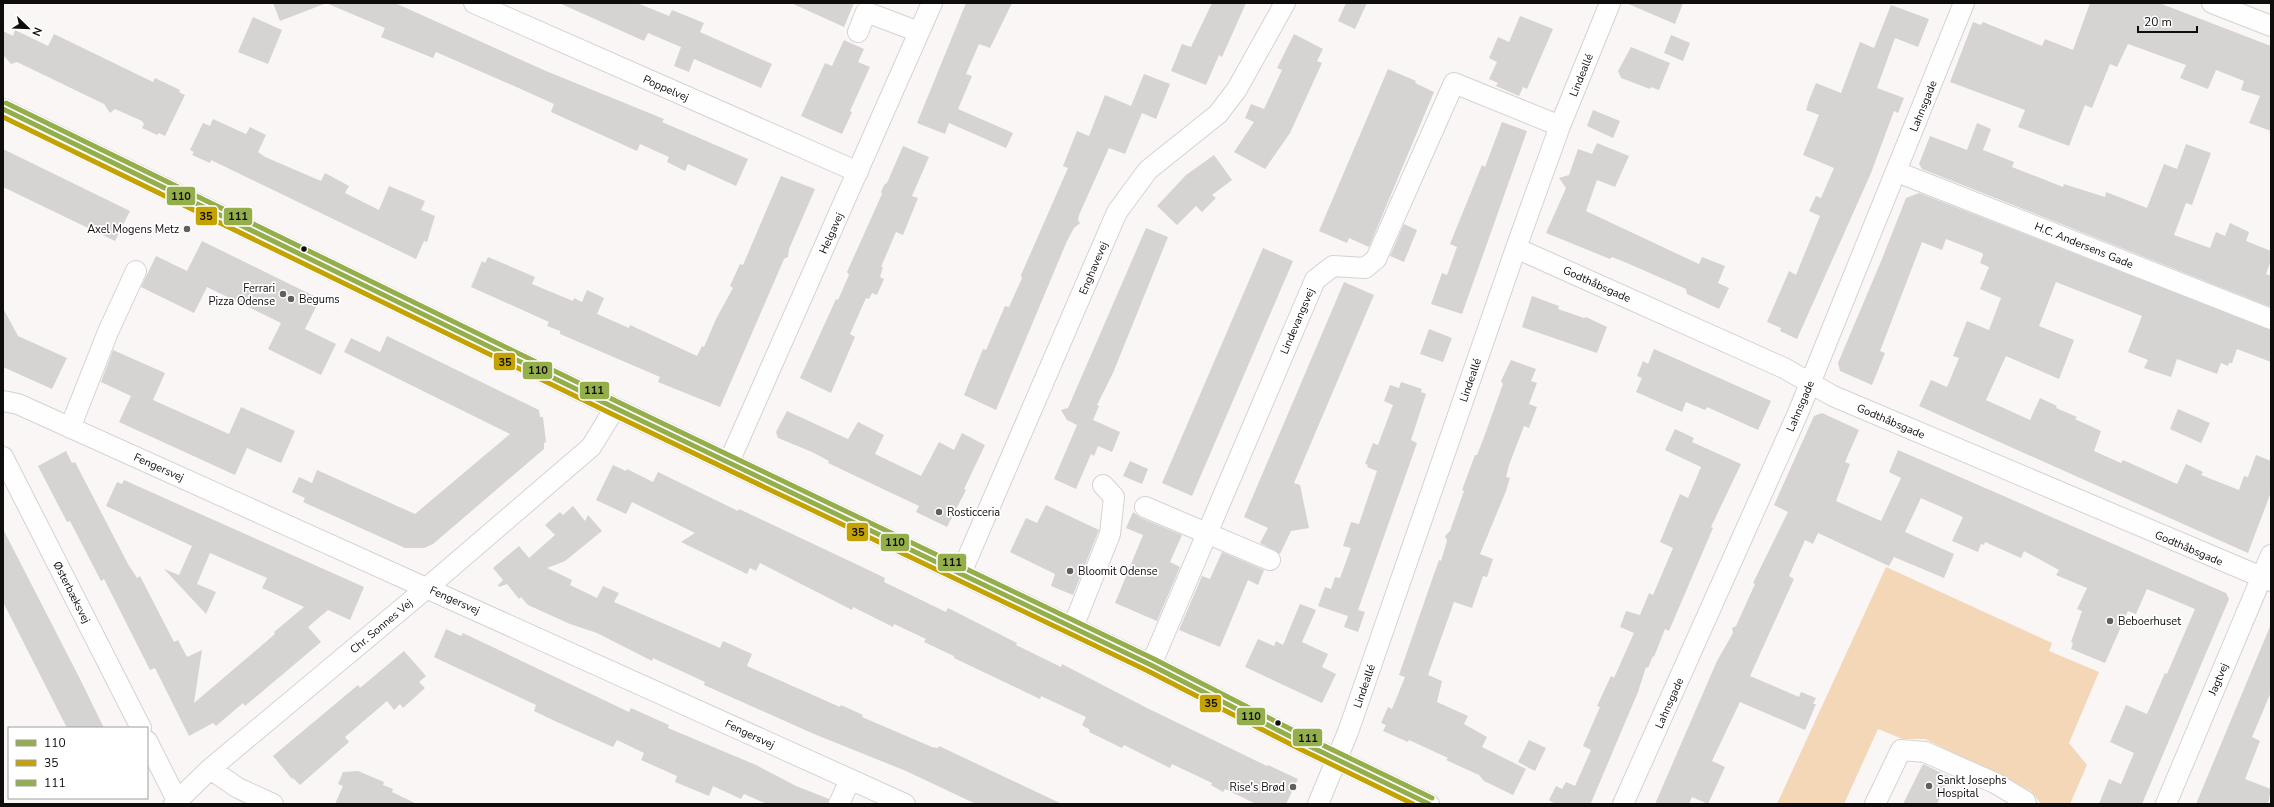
<svg xmlns="http://www.w3.org/2000/svg" width="2274" height="807" font-family="'Nunito Sans',sans-serif">
	<style>
		.green { fill: #f4d7b7 }
		.building { fill: #d6d3d3 }
		.lines { fill: none; stroke-linecap: round; stroke-linejoin: round }
		.minor-casing { stroke: #d5d2d2; stroke-width: 22 }
		.minor { stroke: #fefefe; stroke-width: 20 }
		.bus-1-casing { stroke: #fff; stroke-width: 8 }
		.bus-2-casing { stroke: #fff; stroke-width: 8 }
		.bus-3-casing { stroke: #fff; stroke-width: 8 }
		.bus-1 { stroke: #95ae4c; stroke-width: 5 }
		.bus-2 { stroke: #c3a201; stroke-width: 5 }
		.bus-3 { stroke: #95ae4c; stroke-width: 5 }
		.poi-dot { fill: #615e5e; stroke: #fff; stroke-width: 1.5 }
		.bus-dot { fill: #0f0c0c; stroke: #fff; stroke-width: 1.5 }
		.labels { text-anchor: middle; stroke-width: 3.5; stroke-linejoin: round; paint-order: stroke }
		.street-label { font-size: 11px; fill: #0f0c0c; stroke: #fff }
		.poi-label { font-size: 11px; fill: #0f0c0c; stroke: #fff; text-anchor: start }
		.line-badge { stroke: #fff; stroke-width: 1.5 }
		.pale-badge-label { font-size: 11px; text-anchor: middle; font-weight: bold; fill: #111 }
	</style>
	<rect width="100%" height="100%" fill="#faf6f6"/>
	<path class="green" d="M1886 567 2052 643 2049 651 2099 672 2069 743 2087 765 2070 804H2041L2031 791 1925 739H1903L1878 729 1844 804H1777Z"/>
	<path class="building" d="M273 3H323L324 4 280 21Z
		M326 3H395L546 71 664 119 662 122 748 159 736 186 688 164 685 171 667 162 669 157 640 144 637 151 551 112 554 104 512 85 436 52 433 58 381 37 385 28Z
		M559 3H637L669 16 672 10 704 23 700 32 772 64 761 88 694 59 689 72 674 66 681 47 648 33 644 41Z
		M791 3H854L844 27Z
		M966 3H1012L990 48 979 44 966 74 972 76 958 109 1013 133 1006 148 949 123 945 134 917 123Z
		M1212 3H1246L1222 57 1219 55 1206 85 1171 71 1182 44 1191 47Z
		M1346 3H1367L1355 29 1338 21Z
		M1626 3H1683L1675 24Z
		M2090 3H2159L2271 46V131L2249 123 2260 96 2241 90 2244 81 2216 70 2208 89 2180 78 2186 65 2128 44 2117 67 2110 64 2092 108 2085 105 2069 146 2018 127 2025 110 1950 82 1973 22 1981 25 1983 22 2042 46 2045 39 2073 50Z
		M1891 5 1929 19 1918 47 1895 38 1877 88 1904 98 1898 113 1894 111 1871 173 1797 339 1780 331 1781 328 1767 322 1789 271 1796 275 1820 216 1809 211 1816 196 1821 198 1834 168 1803 155 1819 115 1806 110 1809 100 1816 83 1841 93 1860 42 1874 48Z
		M1520 16 1553 29 1527 89 1523 87 1519 96 1496 86 1498 83 1489 79 1497 62 1489 58 1498 37 1509 42Z
		M253 17 282 30 268 64 238 52Z
		M15 30 48 46 54 34 153 82 155 78 180 90 179 92 185 95 165 136 159 133 157 135 142 128 144 124 142 121 115 109 110 113 104 104 17 62 11 64 3 55V31L13 36Z
		M1294 34 1323 49 1317 61 1322 63 1290 133 1265 169 1234 152 1254 122 1245 118 1251 104 1264 109 1282 70 1277 68Z
		M1671 35 1690 43 1683 61 1664 53Z
		M844 40 864 49 858 62 870 67 850 111 852 112 842 134 801 116 825 63 832 66Z
		M1631 47 1670 63 1659 90 1651 87 1650 89 1621 78 1618 71Z
		M1388 69 1416 81 1415 83 1434 92 1369 247 1349 238 1347 243 1319 231Z
		M1144 74 1170 84 1156 119 1142 113 1125 154 1109 148 1079 215 1078 220 1080 223 1074 228 1067 241 996 410 964 395 983 349 986 350 1005 306 1009 307 1022 278 1021 275 1068 168 1063 166 1077 131 1089 136 1105 95 1131 106Z
		M1593 110 1620 121 1613 138 1587 126Z
		M213 119 246 134 250 127 266 135 258 152 265 157 321 181 325 173 349 186 345 193 379 210 389 186 425 201 421 210 435 216 427 242 424 241 416 259 211 160 210 163 192 155 194 152 190 150 203 123 210 126Z
		M1502 122 1527 131 1462 314 1431 304 1442 273 1447 275 1457 247 1450 244 1482 165 1485 167Z
		M1977 123 1991 129 1983 150 2014 162 2012 167 2063 187 2064 184 2105 197 2106 192 2147 208 2164 164 2177 169 2186 144 2211 153 2192 205 2186 203 2174 235 2210 248 2216 232 2225 236 2230 223 2249 232 2246 241 2271 251V260L2266 274 2271 276V307L1922 169 1919 164 1930 136 1967 150Z
		M1597 143 1629 156 1615 187 1597 180 1586 211 1699 264 1702 257 1725 266 1718 283 1729 288 1719 309 1687 294 1686 289 1627 263 1612 257 1610 259 1546 233 1566 188 1559 178 1569 175 1578 149 1592 154Z
		M903 146 929 157 912 196 918 198 903 235 896 232 881 267H883L880 277 884 279 877 295 872 293 869 299 866 298 850 334 855 337 831 393 800 378 836 299 838 300 849 275 847 272 882 194 881 192 884 185 887 183Z
		M3 149 130 211 115 241 3 187Z
		M1214 155 1232 180 1212 195 1216 198 1202 212 1196 206 1177 225 1157 206 1186 175Z
		M781 176 815 189 789 249 788 257 784 259 720 407 658 382 660 377 560 334V331L547 326 549 322 471 287 482 261 485 263 488 257 535 277 532 284 573 301 574 298 582 302 587 290 604 298 597 314 629 328 630 325 697 356 702 346 704 347 716 319 733 288 730 286 740 264 743 265Z
		M1919 193 2271 330V362L2237 349 2232 363H2229L2228 366 2221 363 2217 374 2177 359 2171 377 2144 368 2148 360 2128 352 2142 316 2056 282 2039 326 2074 340 2059 379 2006 356 1986 400 2030 420 2040 398 2057 406 2056 408 2077 417 2075 419 2101 431 2094 451 2121 463 2123 460 2177 484 2186 464 2203 472 2201 475 2239 490 2244 476 2248 477 2256 455 2271 461V492L2248 553 1919 406 1931 380 1947 387 1959 358 1953 356 1967 321 1989 330 2001 298 1980 289 1989 267 1980 263 1983 255 1982 253 1946 239 1942 250 1922 242 1880 351 1885 353 1872 385 1840 371 1838 363 1882 259 1906 198Z
		M1404 224 1417 230 1404 262 1390 256Z
		M1146 228 1168 237 1113 373 1097 405 1099 406 1093 420 1120 432 1112 452 1098 446 1094 456 1091 454 1076 489 1054 479 1077 425 1067 420 1061 410 1068 408Z
		M202 241 320 299 305 329 336 344 321 375 268 349 281 323 207 287 194 313 141 287 156 256 187 271Z
		M1263 248 1293 261 1192 496 1162 483Z
		M1344 282 1374 295 1294 483 1300 485 1309 528 1291 531 1280 554 1260 543 1268 528 1244 517Z
		M1532 296 1559 306 1558 309 1584 318 1586 317 1607 327 1597 353 1522 327Z
		M3 308 18 336 67 358 52 389 3 367Z
		M1429 329 1452 338 1443 362 1420 354Z
		M387 336 539 410 540 417H543L546 442 544 443V449L433 544 424 548H405L303 502 305 498 292 492 299 477 312 483 317 470 415 514 510 434 344 352 351 338 380 352Z
		M1654 349 1771 401 1758 430 1707 407 1705 410 1686 402 1682 412 1636 392 1642 378 1637 376 1643 361 1648 364Z
		M113 350 165 373 153 400 229 434 241 407 295 431 281 463 247 448 235 475 119 422 131 396 101 382Z
		M1511 360 1536 369 1531 381 1537 383 1529 404 1537 407 1529 428 1524 426 1509 465 1506 477 1510 478 1506 491 1480 554 1493 559 1487 577 1483 576 1472 608 1454 602 1428 675 1442 681 1437 702 1468 716 1464 724 1487 737 1482 747 1526 769 1513 795 1484 781 1479 775 1446 760 1448 758 1409 740 1408 742 1383 731 1386 725 1381 723 1388 707 1392 709 1405 677 1399 675 1434 574 1439 560 1441 561 1447 541 1445 536 1450 531 1464 491 1462 490 1475 455H1477L1483 440 1503 384 1501 381Z
		M1401 382 1422 389 1421 392 1426 394 1411 440 1417 443 1358 610 1365 612 1358 632 1344 627 1348 616 1318 606 1325 587 1331 589 1335 577 1340 578 1351 548 1343 546 1351 522 1359 524 1377 471 1367 467 1368 465 1365 464 1373 443 1378 445 1393 405 1384 401 1390 385 1399 388Z
		M2178 409 2210 423 2201 443 2170 429Z
		M787 411 848 439 858 422 884 435 875 454 921 476 939 442 954 450 962 433 985 445 964 489 966 490 947 527 916 512 919 506 828 463 829 461 812 452 778 438 776 432Z
		M1822 413 1859 430 1845 462 1850 464 1836 501 1881 521 1901 478 1889 472 1898 450 2226 593 2229 599 2142 804H2099L2109 779 2121 784 2134 753 2110 742 2126 705 2147 714 2165 673 2167 674 2195 609 2147 589 2136 614 2128 611 2105 663 2071 649 2073 643 2071 642 2082 611 2077 609 2087 588 2056 575 2059 570 2024 551 2021 558 1985 542 1984 545 1981 544 1978 552 1952 541 1963 517 1921 498 1905 532 1954 554 1944 578 1894 557 1889 566 1818 533 1813 544 1805 540 1789 576 1794 579 1750 676 1799 697 1801 692 1816 698 1813 704H1816L1805 730 1740 702 1712 761 1725 767 1708 804 1692 797 1689 804H1655L1717 661 1733 633 1732 628 1736 626 1755 584 1753 583 1788 512 1774 505 1814 416Z
		M1675 429 1694 438 1692 442 1741 464 1711 527 1713 528 1669 631 1665 629 1654 657 1653 656 1648 668 1646 667 1638 692 1591 803 1592 804H1555L1549 800 1556 786 1562 789 1566 782 1575 786 1591 750 1583 746 1600 707 1597 706 1611 676 1614 678 1634 633 1620 627 1626 611 1640 615 1649 593 1653 595 1673 548 1660 542 1680 494 1688 498 1701 467 1665 450Z
		M66 451 72 463 75 462 128 564 137 578 140 576 174 642 178 640 187 657 202 650 194 703 275 634 274 632 304 607 262 588 267 578 210 553 197 584 216 592 206 614 164 569 179 575 192 546 106 506 117 482 122 484 124 480 364 587 350 620 328 610 308 627 321 642 245 706 243 703 216 726 213 723 189 736 155 668 150 670 104 579 101 581 70 521 67 522 38 466Z
		M1130 461 1148 469 1142 484 1123 476Z
		M613 465 626 471 627 469 653 482 658 472 738 511 739 509 858 565 885 578 884 582 946 612 948 608 1017 643 1016 645 1061 667 1062 664 1147 708 1267 766 1268 765 1298 779 1286 804H1256L1225 789 1223 792 1211 785 1212 783 1172 764 1170 768 1124 745 1122 748 1089 732 1090 730 1082 725 1086 717 1041 696 1040 699 954 658V656L924 642 926 639 894 624 893 627 853 607 852 610 760 563 756 571 750 568 747 574 681 542 695 533 632 502 626 514 596 500Z
		M1046 505 1099 530 1073 595 1051 586 1055 574 1010 552 1026 518 1037 523Z
		M573 506 585 521 588 515 602 531 565 561 547 568 572 580 570 585 597 598 603 586 619 593 614 602 720 648 723 641 752 654 747 666 840 707 841 705 863 715 862 717 932 747 938 748 939 746 1062 804H976L906 771 814 734 704 685 705 682 653 658 652 661 597 633 570 624 528 605 521 597 519 599 507 584 499 587 498 585 503 580 493 568 519 546 529 558 555 535 545 525 560 512 563 515Z
		M1133 512 1141 518 1182 535 1170 562 1180 567 1157 621 1115 603 1143 535 1126 528Z
		M3 529 79 677 104 728H67L3 602Z
		M1222 552 1264 570 1258 585 1248 580 1220 647 1179 630 1202 576 1210 579Z
		M1300 604 1316 610 1302 642 1328 654 1322 667 1336 674 1322 703 1245 667 1258 639 1274 646 1276 641 1283 645Z
		M2271 624V692L2252 737 2260 741 2245 779 2271 789 2268 804H2196Z
		M446 629 461 636 463 633 629 712 631 708 669 725 668 728 756 765 796 786 829 799 828 804H767L744 794 741 799 713 786 709 796 675 782 677 776 641 760 644 753 617 740 613 747 557 722 534 711 536 705 434 657Z
		M404 651 426 676 419 682 425 688 403 708 400 704 394 710 387 701 345 737 349 742 300 785 293 778 292 779 273 756 358 685 360 688Z
		M1529 740 1546 748 1535 771 1518 762Z
		M1923 764 1950 777 1937 804H1903Z
		M358 771 384 782 383 785 393 789 392 792 417 804H335L343 786 338 784 343 772Z"/>
	<g class="lines">
		<g class="minor-casing">
			<path id="minor" d="M474 3 858 172
				M2212 3 2271 26
				M858 32 866 12 919 32
				M3 109 615 408 1151 665 1303 743 1429 804
				M1897 172 2271 319
				M1516 248 1784 368 1833 396 2271 581
				M3 401 18 404 905 804
				M70 428 108 332 136 271
				M3 457 141 728
				M729 462 932 3
				M1145 507 1270 560
				M961 573 1117 212 1148 170 1218 114 1237 89 1285 3
				M1073 627 1110 534 1114 497 1103 485
				M1151 665 1315 280 1333 266 1365 268 1376 259 1454 83 1560 126
				M147 741 179 804
				M210 769 238 788 273 804
				M174 804 210 769 428 587 591 447 615 408
				M839 804 850 780
				M1318 804 1348 732 1516 248 1560 126 1610 3
				M1623 804 1798 413 1964 3
				M1875 804 1901 750 1925 752 1995 783 2025 801 2026 804
				M2166 804 2271 555"/>
		</g>
		<use href="#minor" class="minor"/>
		<g class="bus-1-casing">
			<path id="bus-1" d="M3 109 615 408 1151 665 1303 743 1429 804"/>
		</g>
		<g class="bus-2-casing">
			<path id="bus-2" d="M3 117 612 414 1148 671 1300 749 1413 804"/>
		</g>
		<g class="bus-3-casing">
			<path id="bus-3" d="M6 103 618 402 1154 659 1306 737 1432 798"/>
		</g>
		<use href="#bus-1" class="bus-1"/>
		<use href="#bus-2" class="bus-2"/>
		<use href="#bus-3" class="bus-3"/>
	</g>
	<g class="poi-dot">
		<circle cx="187" cy="229" r="4"/>
		<circle cx="283" cy="294" r="4"/>
		<circle cx="291" cy="299" r="4"/>
		<circle cx="939" cy="512" r="4"/>
		<circle cx="1070" cy="571" r="4"/>
		<circle cx="2110" cy="621" r="4"/>
		<circle cx="1929" cy="786" r="4"/>
		<circle cx="1293" cy="787" r="4"/>
	</g>
	<g class="bus-dot">
		<circle cx="304" cy="249" r="3.5"/>
		<circle cx="1278" cy="723" r="3.5"/>
	</g>
	<g class="labels">
		<g class="street-label">
			<text transform="translate(1581 75) rotate(-68)" y="4">Lindeallé</text>
			<text transform="translate(666 88) rotate(24)" y="4">Poppelvej</text>
			<text transform="translate(1923 106) rotate(-68)" y="4">Lahnsgade</text>
			<text transform="translate(831 233) rotate(-66)" y="4">Helgavej</text>
			<text transform="translate(2084 245) rotate(22)" y="4">H.C. Andersens Gade</text>
			<text transform="translate(1093 268) rotate(-67)" y="4">Enghavevej</text>
			<text transform="translate(1597 284) rotate(24)" y="4">Godthåbsgade</text>
			<text transform="translate(1297 321) rotate(-67)" y="4">Lindevangsvej</text>
			<text transform="translate(1470 380) rotate(-71)" y="4">Lindeallé</text>
			<text transform="translate(1800 406) rotate(-67)" y="4">Lahnsgade</text>
			<text transform="translate(1891 421) rotate(23)" y="4">Godthåbsgade</text>
			<text transform="translate(159 467) rotate(24)" y="4">Fengersvej</text>
			<text transform="translate(2189 548) rotate(23)" y="4">Godthåbsgade</text>
			<text transform="translate(72 592) rotate(63)" y="4">Østerbæksvej</text>
			<text transform="translate(455 600) rotate(24)" y="4">Fengersvej</text>
			<text transform="translate(381 626) rotate(-40)" y="4">Chr. Sonnes Vej</text>
			<text transform="translate(2218 679) rotate(-67)" y="4">Jagtvej</text>
			<text transform="translate(1364 686) rotate(-71)" y="4">Lindeallé</text>
			<text transform="translate(1669 703) rotate(-66)" y="4">Lahnsgade</text>
			<text transform="translate(750 734) rotate(25)" y="4">Fengersvej</text>
		</g>
		<g class="poi-label">
			<text x="179" y="233" text-anchor="end">Axel Mogens Metz</text>
			<text x="275" y="292" text-anchor="end">Ferrari<tspan x="275" dy="13">Pizza Odense</tspan></text>
			<text x="299" y="303">Begums</text>
			<text x="947" y="516">Rosticceria</text>
			<text x="1078" y="575">Bloomit Odense</text>
			<text x="2118" y="625">Beboerhuset</text>
			<text x="1937" y="784">Sankt Josephs<tspan x="1937" dy="13">Hospital</tspan></text>
			<text x="1285" y="791" text-anchor="end">Rise's Brød</text>
		</g>
	</g>
	<g class="line-badge">
		<rect x="166" y="186" width="30" height="20" rx="4" fill="#95ae4c"/>
		<rect x="195" y="206" width="23" height="20" rx="4" fill="#c3a201"/>
		<rect x="223" y="207" width="30" height="19" rx="4" fill="#95ae4c"/>
		<rect x="493" y="352" width="23" height="19" rx="4" fill="#c3a201"/>
		<rect x="522" y="361" width="31" height="19" rx="4" fill="#95ae4c"/>
		<rect x="579" y="381" width="31" height="19" rx="4" fill="#95ae4c"/>
		<rect x="846" y="522" width="23" height="20" rx="4" fill="#c3a201"/>
		<rect x="880" y="533" width="30" height="19" rx="4" fill="#95ae4c"/>
		<rect x="937" y="553" width="30" height="19" rx="4" fill="#95ae4c"/>
		<rect x="1199" y="694" width="23" height="19" rx="4" fill="#c3a201"/>
		<rect x="1236" y="707" width="30" height="19" rx="4" fill="#95ae4c"/>
		<rect x="1292" y="728" width="31" height="19" rx="4" fill="#95ae4c"/>
	</g>
	<g class="pale-badge-label">
		<text x="181" y="200">110</text>
		<text x="206" y="220">35</text>
		<text x="238" y="220">111</text>
		<text x="505" y="366">35</text>
		<text x="538" y="374">110</text>
		<text x="594" y="394">111</text>
		<text x="858" y="536">35</text>
		<text x="895" y="546">110</text>
		<text x="952" y="566">111</text>
		<text x="1211" y="707">35</text>
		<text x="1251" y="720">110</text>
		<text x="1308" y="742">111</text>
	</g>
	<rect width="2274" height="807" fill="none" stroke="#0f0c0c" stroke-width="8"/>
	<rect x="8" y="727" width="140" height="72" fill="#ffffff" stroke="#9f9e9e"/>
	<rect x="16" y="740" width="20" height="6" fill="#95ae4c" stroke="#9f9e9e"/>
	<text x="44" y="747" font-size="12" fill="#0f0c0c">110</text>
	<rect x="16" y="760" width="20" height="6" fill="#c3a201" stroke="#9f9e9e"/>
	<text x="44" y="767" font-size="12" fill="#0f0c0c">35</text>
	<rect x="16" y="780" width="20" height="6" fill="#95ae4c" stroke="#9f9e9e"/>
	<text x="44" y="787" font-size="12" fill="#0f0c0c">111</text>
	<g transform="translate(28 28) rotate(113)" stroke="#ffffff" stroke-width="3" paint-order="stroke">
	<path d="M0-3L7 15L0 10L-7 15Z" fill="#0f0c0c"/>
	<text y="-6" font-size="11" font-weight="bold" text-anchor="middle" fill="#0f0c0c">N</text>
	</g>
	<path d="M2138 26v6h59v-6" fill="none" stroke="#0f0c0c" stroke-width="2"/>
	<text x="2144" y="26" font-size="12" fill="#0f0c0c" stroke="#ffffff" stroke-width="3" paint-order="stroke">20 m</text>
</svg>
